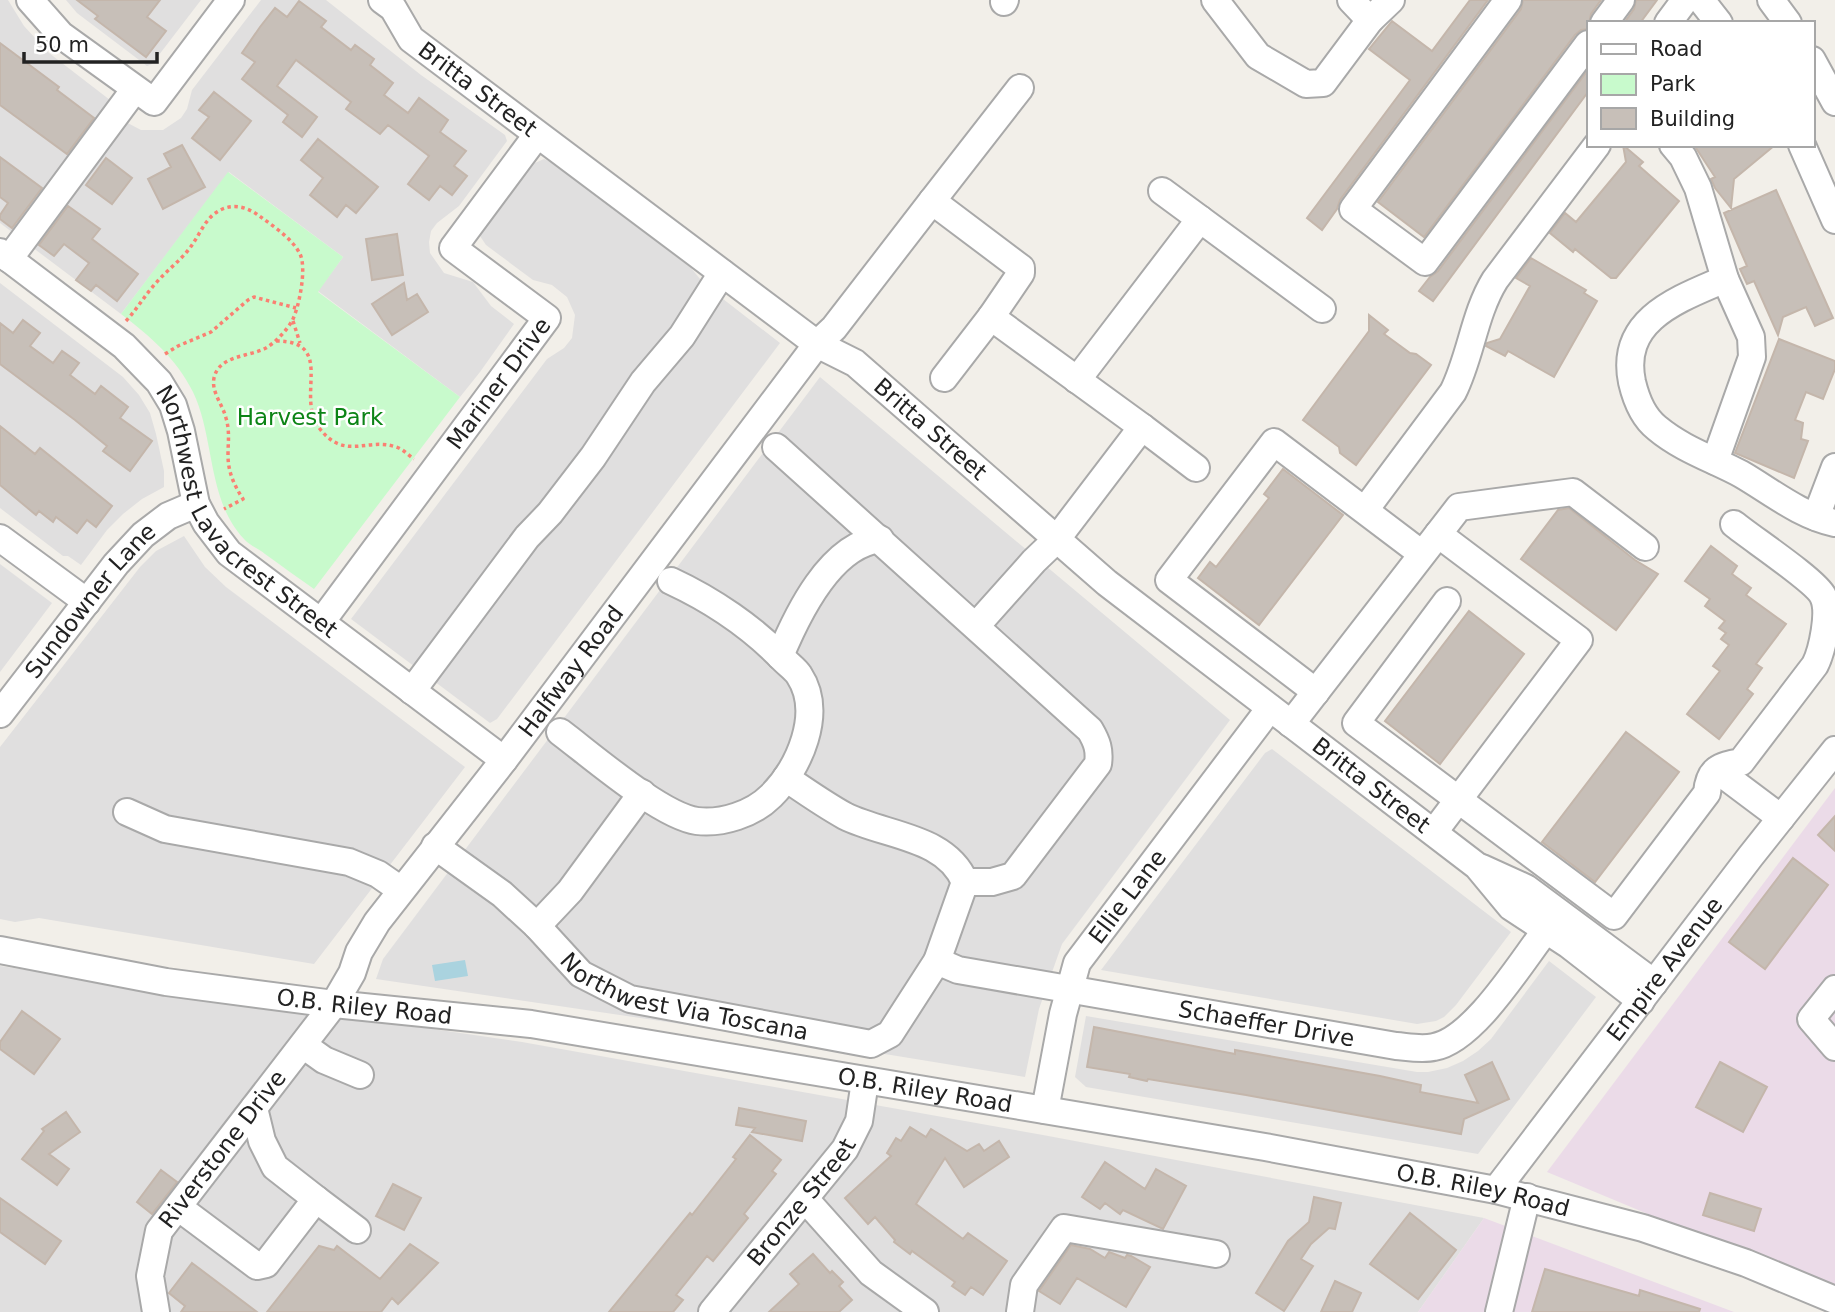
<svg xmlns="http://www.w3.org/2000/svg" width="1835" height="1312" font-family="'DejaVu Sans',sans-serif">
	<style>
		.residential { fill: #e0dfdf }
		.industrial { fill: #ebdbe8 }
		.park { fill: #c8facc }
		.water { fill: #aad3df }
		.building { fill: #c7bfb8; stroke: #c4b6ab; stroke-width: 2 }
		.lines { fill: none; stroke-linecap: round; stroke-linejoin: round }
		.minor-casing { stroke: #a9a9a9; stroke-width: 30 }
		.path { stroke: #fa8072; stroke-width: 3.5; stroke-dasharray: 3.5 3.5; stroke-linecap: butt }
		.minor { stroke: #fff; stroke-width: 26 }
		.labels { text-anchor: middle; stroke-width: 5; stroke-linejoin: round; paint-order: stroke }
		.street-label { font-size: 23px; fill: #222; stroke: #fff }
		.park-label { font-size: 23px; fill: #0c8416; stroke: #fff }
	</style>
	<rect width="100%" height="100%" fill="#f2efe9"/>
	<path class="residential" d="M0 0H8L24 26 49 53 110 100 122 120 141 130H163L181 118 187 109 192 90 261 0H326L421 75 505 135 507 141 459 206 437 223 431 231 429 242 430 253 444 273 473 282 491 306 514 324 480 372 460 397 318 291 343 257 229 172 121 314 0 223Z
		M66 0H201L152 64 147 66 77 13Z
		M544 159 553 163 691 268 705 285 780 343 497 719 490 723 351 619 547 359 564 348 572 338 575 315 567 297 552 285 533 280 486 245 480 236 535 163Z
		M0 283 123 377 139 395 150 413 156 434 164 471V487L142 499 123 514 107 530 81 565 68 556H63L0 508Z
		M820 377 1230 720 1062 944 1039 1009 1025 1077 891 1055 376 979 383 959Z
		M184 536 205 567 226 587 465 767 314 964 39 918 15 922 0 919V747L140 567 156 551Z
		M0 564 52 603 0 672Z
		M1272 749 1511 932 1456 1005 1444 1017 1436 1021 1417 1024 1101 970 1265 753Z
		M1549 961 1596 997 1478 1154 1086 1087 1075 1077 1086 1016 1417 1072H1428L1447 1068 1463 1061 1478 1051 1491 1039Z
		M0 966 522 1042 1043 1135 1484 1218 1418 1312H0Z"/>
	<path class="industrial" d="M1835 788V1292L1547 1172Z
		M1484 1218 1734 1312H1418Z"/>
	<path class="park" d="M228 172 343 257 318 292 460 397 314 589C298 578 282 566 265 554 259 549 249 545 244 539 207 500 215 438 193 392 176 358 150 336 121 314Z"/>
	<path class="water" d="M465 960 468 976 435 981 432 965Z"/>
	<path class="building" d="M77 0H160L147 17 166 31 146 57 95 19 98 16Z
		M1470 0H1488L1340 200 1337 209 1322 230 1307 218 1410 80 1369 49 1392 21 1432 51Z
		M1523 0H1601L1591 14 1588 29 1581 30 1575 35 1424 237 1378 202 1521 9Z
		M1636 0H1657L1640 23H1624L1634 9Z
		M299 1 326 21 321 27 351 50 355 45 374 59 370 65 393 83 384 95 408 113 419 98 448 120 440 132 466 151 454 166 467 176 452 195 440 186 429 200 408 184 429 156 388 125 380 134 346 109 351 102 296 60 277 86 317 117 302 137 283 122 288 115 242 79 255 62 242 53 260 27 275 8 287 17Z
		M0 43 59 87 57 90 94 118 67 154 0 105Z
		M1588 70V92L1433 301 1419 291 1430 277 1438 271Z
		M214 92 251 121 220 160 192 138 209 117 199 110Z
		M318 139 378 187 356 213 346 205 337 217 310 195 323 178 301 160Z
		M182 145 205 187 163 209 148 179 171 167 164 154Z
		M1623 145 1643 162 1639 166 1679 201 1616 278H1611L1575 249 1573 252 1550 233 1565 213 1576 222 1626 162Z
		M1694 145H1775L1734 179 1731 208 1715 188 1711 179 1715 177Z
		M0 157 42 188 12 228 0 219V215L8 203 0 197Z
		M106 158 132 178 112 204 86 185Z
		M1776 190 1833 318 1815 326 1806 307 1783 317 1778 335 1754 281 1747 284 1740 269 1747 266 1724 213Z
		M68 206 100 229 92 239 138 274 117 301 96 285 91 291 76 280 89 263 64 244 54 256 39 245Z
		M397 234 403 275 372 280 366 239Z
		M1531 258 1586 290 1584 293 1597 301 1554 377 1508 351 1505 356 1486 346 1487 343 1500 339 1530 286 1516 278Z
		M404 283 407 300 417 294 428 312 392 335 372 304Z
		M1369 315 1388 330 1384 334 1410 353 1416 354 1431 365 1356 465 1340 453 1339 447 1303 420 1369 331Z
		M23 320 40 333 30 346 53 363 62 351 79 363 70 375 95 394 101 386 128 407 120 418 152 441 130 471 103 451 107 446 75 420 0 364V323L13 333Z
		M1779 339 1835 361V369L1823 399 1806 392 1795 420 1803 423 1801 439 1808 441 1794 478 1735 453Z
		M0 426 35 454 40 448 112 506 96 527 87 520 77 533 56 517 53 522 39 511 36 515 0 485Z
		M1283 469 1343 515 1259 625 1198 578 1210 562 1216 567 1269 498 1264 494Z
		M1569 508 1635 560 1658 574 1616 630 1521 559 1558 510Z
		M1711 546 1737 566 1732 574 1751 588 1746 595 1786 624 1756 664 1762 668 1747 689 1753 694 1719 739 1687 714 1720 671 1713 666 1729 645 1721 639 1726 633 1719 628 1725 621 1705 606 1710 599 1685 581Z
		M1469 611 1524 654 1440 764 1385 721Z
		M1626 732 1679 772 1595 882 1542 842Z
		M1835 816V851L1818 835Z
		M1793 858 1828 885 1765 969 1729 942Z
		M22 1011 60 1039 34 1074 0 1049V1042Z
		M1094 1027 1235 1054V1050L1380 1076 1421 1085 1420 1092 1478 1103 1465 1075 1492 1062 1509 1099 1464 1119 1461 1134 1246 1095 1148 1079 1147 1081 1129 1077 1130 1074 1087 1067Z
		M1720 1062 1767 1087 1743 1132 1696 1107Z
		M739 1108 806 1121 802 1141 752 1132 755 1128 736 1125Z
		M66 1112 80 1132 49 1154 69 1169 57 1185 22 1159 44 1131 42 1129Z
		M910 1127 926 1137 931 1129 967 1151 979 1144 984 1151 999 1141 1009 1157 964 1187 945 1158 916 1204 963 1239 968 1233 1007 1261 983 1295 971 1287 965 1295 952 1286 955 1282 912 1251 910 1254 894 1242 895 1240 875 1217 868 1224 845 1198 891 1156 887 1153 896 1138 901 1141Z
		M750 1135 781 1160 772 1171 776 1174 744 1214 748 1218 713 1261 707 1256 676 1295 683 1300 673 1312H609L690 1213 692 1215 736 1159 733 1157Z
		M1105 1162 1145 1189 1156 1169 1186 1186 1163 1229 1123 1210 1120 1214 1105 1203 1100 1209 1082 1197Z
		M161 1170 177 1182 152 1214 137 1202Z
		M393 1184 421 1198 404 1230 376 1216Z
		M1710 1193 1761 1209 1754 1231 1703 1215Z
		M1314 1197 1341 1203 1335 1229 1329 1228 1311 1244 1301 1259 1313 1266 1284 1311 1256 1293 1288 1241 1309 1222Z
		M0 1198 61 1241 45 1264 0 1232Z
		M1410 1213 1456 1250 1418 1299 1370 1264Z
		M410 1244 438 1263 398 1304 392 1298 381 1312H267L319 1246 334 1250 337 1246 380 1279Z
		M1071 1245 1090 1249 1105 1258 1109 1252 1125 1258 1127 1255 1131 1256 1150 1267 1126 1307 1077 1278 1060 1304 1039 1291Z
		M813 1254 830 1273 832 1271 843 1282 839 1286 852 1300 839 1312H769L799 1284 790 1274Z
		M192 1263 257 1312H181L185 1306 169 1293Z
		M1545 1269 1639 1296 1640 1290 1700 1309 1699 1312H1532Z
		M1335 1281 1361 1293 1352 1312H1321Z"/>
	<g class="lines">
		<g class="minor-casing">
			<g id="minor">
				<path d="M30 0 61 35 154 102 231 0"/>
				<path id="s1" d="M382 0 393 8 411 39 817 344 855 363 1107 583 1477 866 1511 907 1569 945 1641 1001"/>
				<path d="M1215 0 1258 56 1306 84 1323 83 1370 20 1391 0"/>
				<path d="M1351 0 1370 20"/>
				<path d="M1508 0 1353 209 1425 262 1588 44"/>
				<path d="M1701 0 1719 23"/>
				<path d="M1771 0 1788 23"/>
				<path d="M1004 2 1005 0"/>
				<path d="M1604 23 1621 0"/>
				<path d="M1668 23 1685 0"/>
				<path d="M1812 60 1835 102"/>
				<path d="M1673 145 1683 157 1698 188 1725 279 1751 337 1752 357 1715 461"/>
				<path d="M1802 145 1835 220"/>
				<path d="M1162 191 1200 219"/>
				<path d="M932 201 1020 88"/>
				<path id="s2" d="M0 252 124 346 159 382 173 405 181 431 196 504 206 523 229 553 504 760"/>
				<path d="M9 259 135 89"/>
				<path d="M1725 279C1679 299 1619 319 1632 382 1636 399 1643 417 1657 428 1682 449 1713 459 1741 474 1772 492 1799 515 1835 523"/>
				<path d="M944 378 991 317"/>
				<path d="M1077 380 1200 219 1322 309"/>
				<path d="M776 447 1090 730C1097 742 1100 750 1098 764L1013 876 992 882H965"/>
				<path d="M1365 510 1453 392C1471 356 1474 314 1495 280L1597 145"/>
				<path d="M1816 517 1835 467"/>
				<path d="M0 538 87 602"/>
				<path d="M1447 601 1356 723 1614 916 1707 793C1709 769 1719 766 1741 762L1815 665C1822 651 1831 612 1823 596 1816 581 1751 538 1734 524"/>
				<path id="s3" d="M322 621 547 318 453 248 537 135"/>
				<path d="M976 626 1034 561 1056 540 1142 427 1196 468"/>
				<path d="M780 656C797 615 830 545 880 539"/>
				<path d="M412 691 527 537 550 513 593 457 643 382 682 336 722 273"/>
				<path d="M1316 692 1169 580 1274 442 1422 554"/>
				<path id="s4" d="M0 714 116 564 143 535 168 516 196 504"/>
				<path d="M1291 724 1459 507 1573 492 1645 547"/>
				<path d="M560 732C592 756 661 816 697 821 722 824 753 814 771 796 799 768 824 713 799 675 796 670 789 665 784 660 753 628 712 600 671 581"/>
				<path d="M1717 770 1781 818"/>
				<path d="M127 812 165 829 349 862 378 874 401 890"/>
				<path d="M1434 832 1579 640 1438 534"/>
				<path id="s5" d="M435 846 502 894 537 926 581 974 630 999 871 1044 890 1034 937 961 965 882C946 836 885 836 845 816 825 805 805 791 786 778"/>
				<path d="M1482 868 1526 888 1654 983"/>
				<path d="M537 926 570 891 642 793"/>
				<path id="s6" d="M0 950 166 982 334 1004 531 1024 1265 1147 1496 1190 1643 1228 1746 1263 1835 1300"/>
				<path id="s7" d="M937 961 958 970 1396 1046C1408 1047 1422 1050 1434 1047 1474 1040 1521 962 1546 930"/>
				<path d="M1835 989 1811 1019 1835 1047"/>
				<path d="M303 1045 324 1060 360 1075"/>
				<path id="s8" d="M1045 1110 1063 1014 1077 963 1270 708"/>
				<path id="s9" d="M1496 1190 1750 857 1835 750"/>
				<path d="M316 1199 357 1230"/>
				<path d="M805 1199 871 1273 925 1312"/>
				<path d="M178 1207 257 1266 266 1264 316 1199 275 1167 262 1141 254 1108"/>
				<path id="s10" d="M156 1312 150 1276 159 1231 334 1004 352 973 359 952 377 922 504 760 817 344 834 328 932 201 1021 268V273L991 317 1142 427"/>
				<path id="s11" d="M712 1312 845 1149 859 1121 865 1081"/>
				<path d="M1020 1312 1024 1285 1064 1228 1216 1254"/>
				<path d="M1499 1312 1527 1197"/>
			</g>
		</g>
		<path class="path" d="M126 321C137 309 145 295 156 283 166 271 179 262 189 249 198 238 203 223 214 214 228 203 244 205 258 215 273 226 292 238 300 254 307 268 299 308 292 321 286 331 276 342 266 348 249 357 219 355 214 378 211 392 223 405 226 418 230 432 228 442 228 455 228 472 234 485 243 499L224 509
			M293 321 300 343
			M276 341C337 341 294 397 320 429 345 461 368 437 396 447 403 449 408 455 414 459
			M165 354 178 346 211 332 248 300 254 297 296 308"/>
		<use href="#minor" class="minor"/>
	</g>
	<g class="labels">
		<g class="street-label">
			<text dy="8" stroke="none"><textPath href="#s1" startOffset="133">Britta Street</textPath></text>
			<text dy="8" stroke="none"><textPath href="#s3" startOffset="296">Mariner Drive</textPath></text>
			<text dy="8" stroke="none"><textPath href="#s1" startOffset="700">Britta Street</textPath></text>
			<text dy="8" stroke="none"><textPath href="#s2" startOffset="369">Northwest Lavacrest Street</textPath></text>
			<text dy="8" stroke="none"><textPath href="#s4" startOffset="145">Sundowner Lane</textPath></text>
			<text dy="8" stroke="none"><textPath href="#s10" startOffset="779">Halfway Road</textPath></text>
			<text dy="8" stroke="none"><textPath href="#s1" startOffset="1267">Britta Street</textPath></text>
			<text dy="8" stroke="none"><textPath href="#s8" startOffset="234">Ellie Lane</textPath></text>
			<text dy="8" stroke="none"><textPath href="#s9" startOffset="278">Empire Avenue</textPath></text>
			<text dy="8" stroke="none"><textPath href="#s5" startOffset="301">Northwest Via Toscana</textPath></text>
			<text dy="8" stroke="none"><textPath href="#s6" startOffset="369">O.B. Riley Road</textPath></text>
			<text dy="8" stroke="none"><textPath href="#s7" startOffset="336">Schaeffer Drive</textPath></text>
			<text dy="8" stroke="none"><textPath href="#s6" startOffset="936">O.B. Riley Road</textPath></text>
			<text dy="8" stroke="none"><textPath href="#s10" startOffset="186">Riverstone Drive</textPath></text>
			<text dy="8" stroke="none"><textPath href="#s6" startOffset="1503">O.B. Riley Road</textPath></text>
			<text dy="8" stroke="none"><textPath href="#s11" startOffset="142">Bronze Street</textPath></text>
		</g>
		<g class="park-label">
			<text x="310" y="425">Harvest Park</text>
		</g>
	</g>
	<rect x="1587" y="21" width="228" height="126" fill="#ffffff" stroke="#a7a7a7" stroke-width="2"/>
	<rect x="1601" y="44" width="35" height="10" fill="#ffffff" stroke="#a7a7a7" stroke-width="2"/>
	<text x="1650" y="56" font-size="21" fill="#222222">Road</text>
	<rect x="1601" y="74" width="35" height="21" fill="#c8facc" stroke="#a7a7a7" stroke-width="2"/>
	<text x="1650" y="91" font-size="21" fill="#222222">Park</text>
	<rect x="1601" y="108" width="35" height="21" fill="#c7bfb8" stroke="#a7a7a7" stroke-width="2"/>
	<text x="1650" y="126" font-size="21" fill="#222222">Building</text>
	<path d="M24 52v10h133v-10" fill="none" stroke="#222222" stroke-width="3.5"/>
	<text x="35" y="52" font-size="21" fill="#222222" stroke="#ffffff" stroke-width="5" paint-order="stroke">50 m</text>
</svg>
